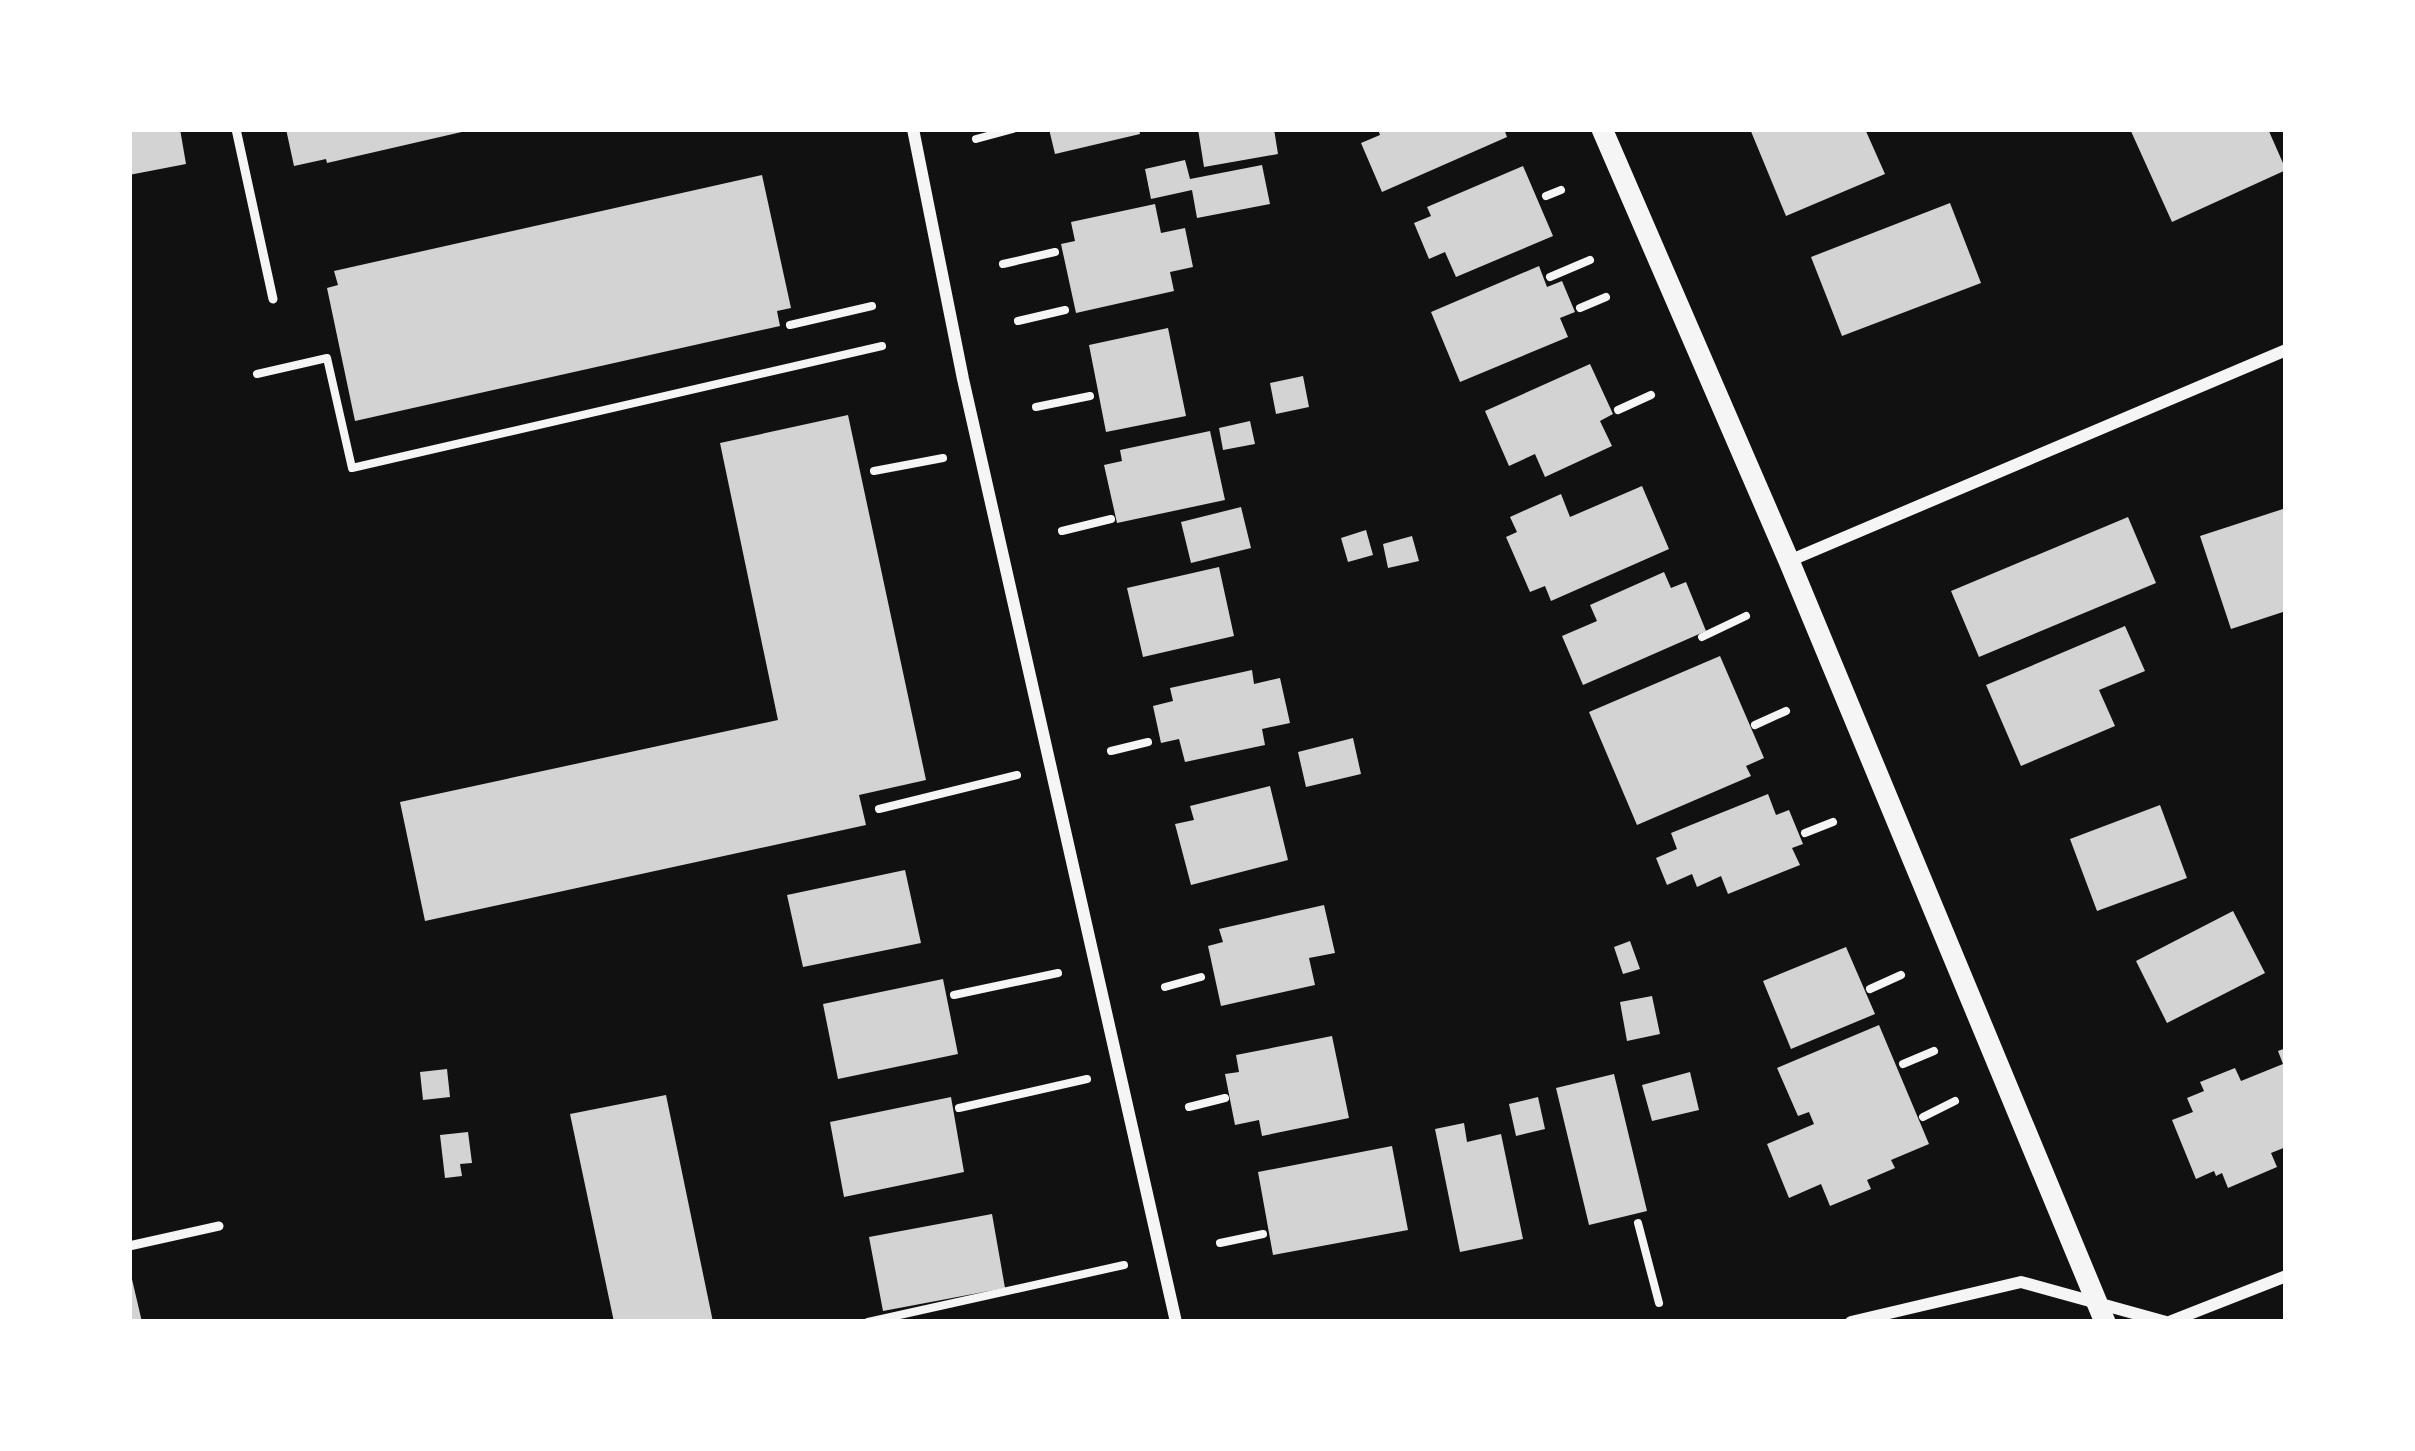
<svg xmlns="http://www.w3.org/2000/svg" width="2415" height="1451" font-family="'Titillium Web',sans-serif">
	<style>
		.building { fill: #d3d3d3 }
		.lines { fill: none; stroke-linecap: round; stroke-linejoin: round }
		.path { stroke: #f5f5f5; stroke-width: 8 }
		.service { stroke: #f5f5f5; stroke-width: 9 }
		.minor { stroke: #f5f5f5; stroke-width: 12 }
		.tertiary { stroke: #f5f5f5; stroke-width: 21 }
	</style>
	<rect width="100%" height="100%" fill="#111"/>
	<path class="building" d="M129 129H180L186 164 129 175Z
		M286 129H466V131L327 163 326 159 294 166Z
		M1049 129H1139L1140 134 1055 154Z
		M1198 129H1274L1278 154 1204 167Z
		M1378 129H1504L1507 137 1382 192 1361 143 1380 135Z
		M1750 129H1865L1885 174 1786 216Z
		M2130 129H2268L2286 170 2172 222Z
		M1185 160 1190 179 1262 165 1270 204 1197 218 1192 190 1151 199 1145 169Z
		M1523 166 1553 236 1456 277 1445 252 1429 259 1414 223 1431 216 1427 207Z
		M762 175 791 308 777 311 780 326 355 421 327 288 338 285 334 271Z
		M1950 203 1981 283 1842 336 1811 257Z
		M1155 204 1161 233 1185 228 1193 267 1170 272 1174 291 1076 313 1061 244 1075 241 1071 222Z
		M1539 266 1547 287 1562 281 1575 312 1560 318 1568 337 1460 382 1431 312Z
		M1168 328 1186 416 1106 432 1089 345Z
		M1590 364 1613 414 1600 421 1612 446 1545 477 1535 454 1509 466 1485 411Z
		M1303 376 1309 407 1276 414 1270 383Z
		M848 415 926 780 859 795 866 825 425 921 400 802 778 720 720 443Z
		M1250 421 1255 444 1223 450 1219 428Z
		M1210 431 1225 500 1117 523 1104 465 1122 461 1120 450Z
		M1642 486 1669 549 1551 601 1545 586 1530 592 1506 537 1517 532 1510 517 1561 494 1570 517Z
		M1241 507 1251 548 1191 563 1181 522Z
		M2286 508V611L2231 629 2200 536Z
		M2128 517 2156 583 1979 657 1951 591Z
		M1366 530 1373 555 1348 562 1341 538Z
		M1412 536 1419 561 1388 568 1383 544Z
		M1219 567 1234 636 1143 657 1127 588Z
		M1664 572 1671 588 1686 582 1706 631 1583 685 1562 636 1597 621 1590 605Z
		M2125 626 2145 671 2099 690 2115 726 2021 766 1986 685Z
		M1720 656 1764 758 1746 766 1751 776 1637 825 1589 712Z
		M1252 670 1254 684 1280 678 1290 723 1262 729 1265 745 1185 762 1179 739 1161 743 1153 706 1173 701 1170 688Z
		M1353 738 1361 774 1306 787 1298 752Z
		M1270 786 1288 860 1191 885 1175 824 1194 820 1190 806Z
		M1768 794 1776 815 1789 810 1803 844 1792 848 1800 865 1728 894 1721 876 1697 887 1692 874 1667 885 1656 858 1677 849 1671 833Z
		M2160 805 2187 878 2097 911 2070 839Z
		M905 870 921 943 803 967 787 895Z
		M1324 905 1335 953 1309 958 1315 985 1221 1006 1208 946 1223 942 1219 929Z
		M2233 911 2265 973 2167 1023 2136 961Z
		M1630 941 1640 969 1623 974 1614 947Z
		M1846 947 1875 1014 1791 1049 1763 981Z
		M943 979 958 1054 838 1079 823 1004Z
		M1652 996 1660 1034 1627 1041 1620 1002Z
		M1879 1025 1929 1144 1891 1160 1895 1168 1867 1180 1871 1189 1830 1206 1821 1184 1789 1198 1767 1144 1814 1124 1809 1112 1798 1116 1777 1068Z
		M1332 1036 1349 1118 1262 1136 1259 1120 1235 1125 1225 1074 1239 1072 1236 1055Z
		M2286 1048V1147L2271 1153 2277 1167 2228 1188 2222 1173 2216 1176 2214 1171 2196 1179 2172 1120 2193 1112 2187 1098 2204 1091 2200 1082 2235 1068 2241 1081 2283 1064 2278 1051Z
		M447 1069 450 1097 423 1100 420 1072Z
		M1690 1072 1699 1110 1652 1121 1642 1085Z
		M1614 1074 1647 1211 1589 1225 1556 1088Z
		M666 1095 713 1322H614L570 1114Z
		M951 1097 964 1172 844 1197 830 1122Z
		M1538 1097 1545 1129 1516 1136 1509 1104Z
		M1464 1123 1467 1142 1501 1134 1523 1239 1460 1252 1435 1129Z
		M468 1132 472 1163 460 1164 462 1176 445 1178 440 1135Z
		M1392 1146 1408 1230 1273 1255 1258 1172Z
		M992 1214 1005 1288 883 1311 869 1237Z
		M129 1275H131L142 1322H129Z"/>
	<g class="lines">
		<path class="path" d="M976 139 1013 129
			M1546 196 1561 190
			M1003 264 1055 252
			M1550 277 1590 260
			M1580 308 1606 297
			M1018 321 1065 310
			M790 325 872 306
			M257 374 327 358 352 468 882 346
			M1036 407 1090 396
			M1618 410 1651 395
			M874 471 943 458
			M1062 531 1111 519
			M1702 637 1746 616
			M1755 725 1786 711
			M1111 751 1148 742
			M879 809 1017 775
			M1805 833 1833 822
			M1165 987 1201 977
			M1870 989 1901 975
			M954 995 1058 973
			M1903 1064 1934 1051
			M1189 1107 1225 1098
			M959 1108 1087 1079
			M1923 1117 1955 1101
			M1638 1223 1659 1303
			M1220 1243 1263 1234
			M868 1322 1124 1265"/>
		<path class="service" d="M236 129 273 299
			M129 1246 219 1226"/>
		<path class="minor" d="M913 129 963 379 1176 1322
			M1789 561 2286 350
			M1851 1322 2021 1282 2166 1322
			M2169 1322 2286 1276"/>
		<path class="tertiary" d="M1602 129 1789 561 2105 1322"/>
	</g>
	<rect width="2415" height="1451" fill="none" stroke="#ffffff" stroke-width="264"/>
</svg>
